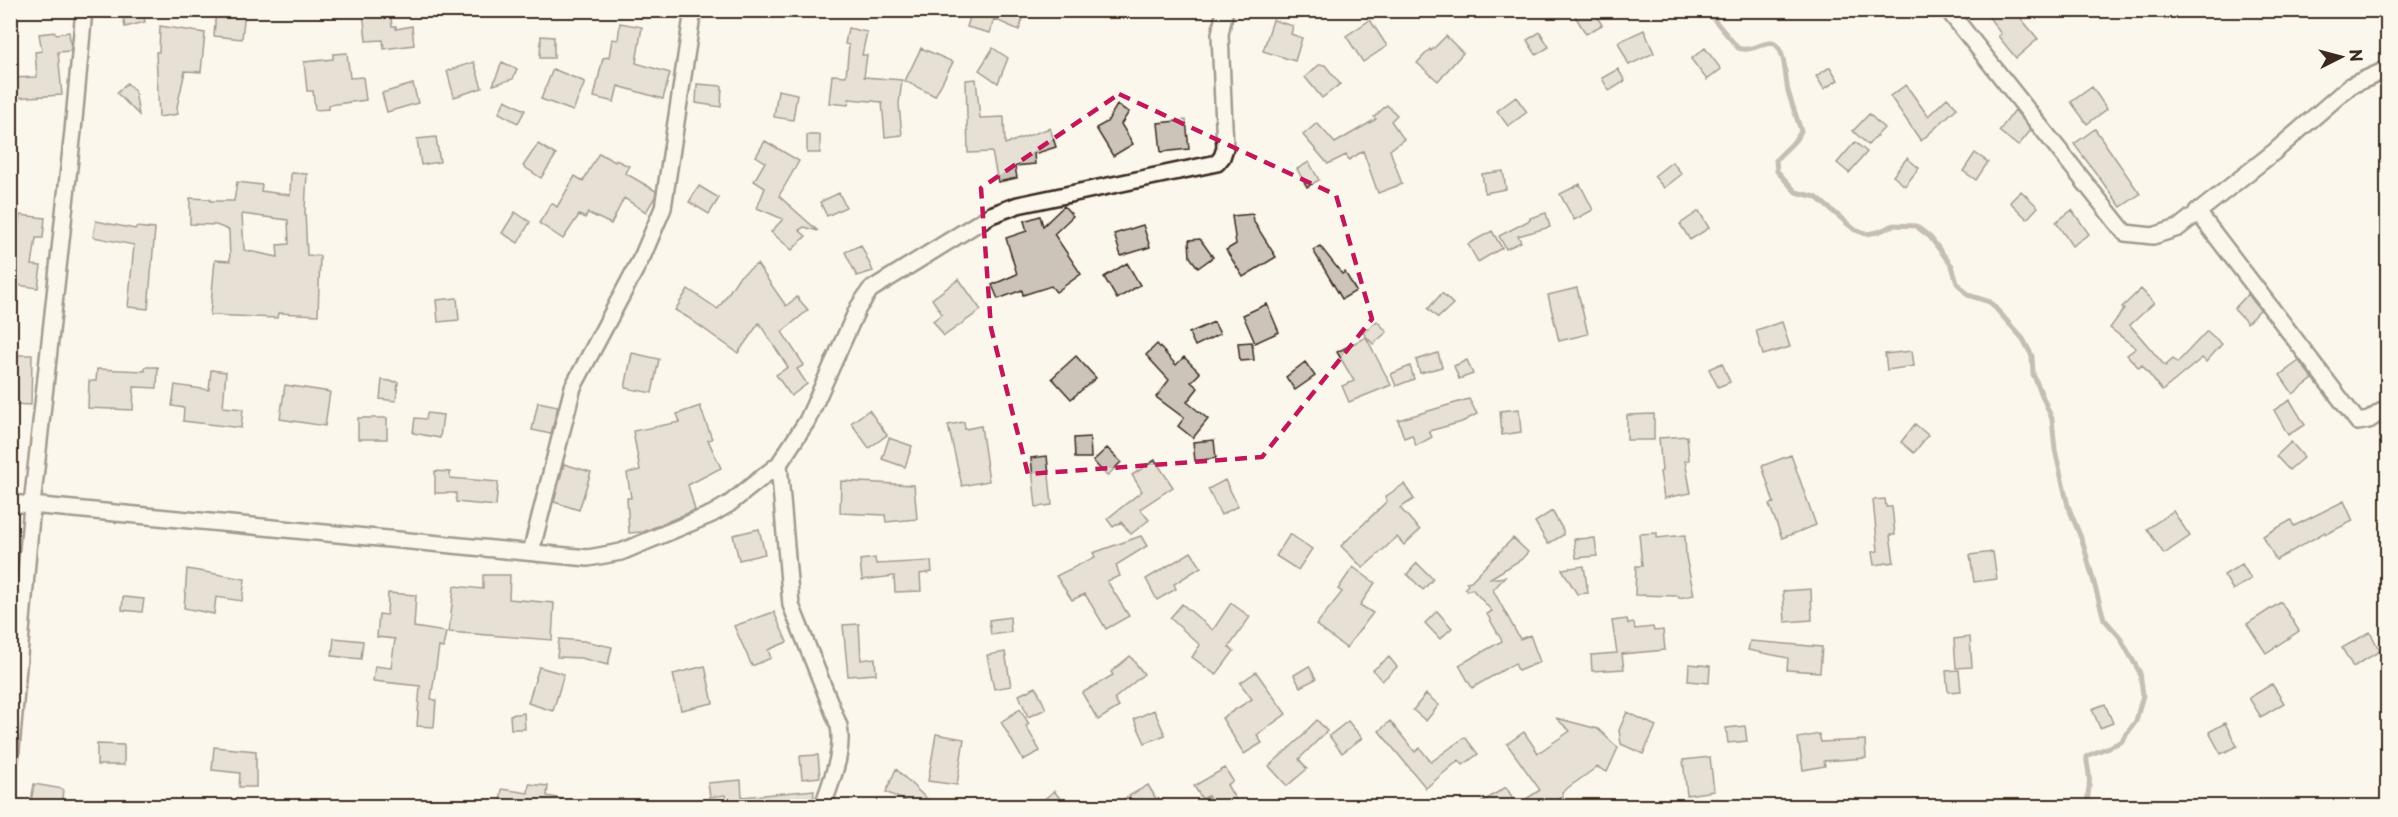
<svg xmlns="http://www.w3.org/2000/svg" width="2398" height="817" font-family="'Playpen Sans',sans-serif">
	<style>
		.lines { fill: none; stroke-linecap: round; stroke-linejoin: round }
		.stream { stroke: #85796d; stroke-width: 5 }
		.building { fill: #ccc4b9; stroke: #3b2a1e; stroke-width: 1.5; fill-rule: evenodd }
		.minor-casing { stroke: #3b2a1e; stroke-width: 20 }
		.minor { stroke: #fbf7ec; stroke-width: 15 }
		.marked { fill: none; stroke: #c2185b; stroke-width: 4.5; stroke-dasharray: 12 8; stroke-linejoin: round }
	</style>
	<rect width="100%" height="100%" fill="#fbf7ec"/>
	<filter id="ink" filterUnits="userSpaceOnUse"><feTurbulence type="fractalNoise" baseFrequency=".0167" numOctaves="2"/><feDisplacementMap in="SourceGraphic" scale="12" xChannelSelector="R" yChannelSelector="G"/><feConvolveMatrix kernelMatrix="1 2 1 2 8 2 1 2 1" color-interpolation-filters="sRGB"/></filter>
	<g filter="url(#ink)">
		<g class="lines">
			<path class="stream" d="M1706 10 1738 48C1751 53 1766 40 1773 43 1786 48 1785 80 1788 91 1792 105 1797 118 1801 131 1796 143 1784 150 1776 160L1777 171 1796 192 1816 197 1855 230 1866 234 1878 232 1894 225 1916 226 1930 237 1952 266 1957 283 1968 295 1990 302 2023 339 2032 356 2033 374 2052 419 2055 450 2068 506 2083 543 2104 619 2119 636 2140 673 2143 695 2136 721 2121 742 2087 756C2086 764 2089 768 2089 776 2091 786 2086 796 2088 806"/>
		</g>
		<path class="building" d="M122 10H142L145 22 125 27Z
			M216 10H245L242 39 214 36Z
			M363 10H390L392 26H396V29L412 26 414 45 384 49 383 40 366 41Z
			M972 10H1012L1024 16 1019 30 994 19 990 33 967 27Z
			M1584 10H1593L1602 25 1586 34 1575 16Z
			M1984 10H2014L2038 39 2016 58 1998 36 2001 34Z
			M1273 20 1293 26 1291 34 1302 38 1295 61 1263 51Z
			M1370 20 1387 46 1363 62 1346 36Z
			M620 23 642 27 636 63 670 73 663 99 618 86 614 102 594 97 603 58 609 57 612 39 618 40Z
			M160 26 205 33 201 72 185 71 177 107 178 114 159 117 156 52H159Z
			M848 28 867 32 862 55H867L864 77 902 80 899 104 902 135 885 137 882 102 849 99 848 105 829 103 832 75 846 76 849 45 845 44Z
			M1644 30 1654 53 1629 65 1618 42Z
			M55 32 56 34 69 32 71 48 70 51 58 52 62 95 12 98 11 78 37 77 35 52 42 51 39 34Z
			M1540 32 1549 47 1536 55 1527 40Z
			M541 36 554 37V58H540Z
			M1446 36 1463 53 1438 81 1417 63 1430 49 1431 51Z
			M921 48 953 62 935 96 905 81Z
			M993 48 1008 58 998 83 979 70Z
			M1705 48 1721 69 1707 80 1691 59Z
			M347 53 350 78 363 77 366 100 329 105V109L315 110 313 91H307L304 62 333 59V54Z
			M474 62 482 88 454 97 447 71Z
			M502 62 517 69 513 79 493 85Z
			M1319 65H1325L1340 84 1322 98 1305 77Z
			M1830 67 1838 80 1824 89 1816 76Z
			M553 69 585 82 573 111 541 99Z
			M1618 69 1625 81 1609 91 1602 78Z
			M976 79 980 118 1004 117 1005 144 1050 128 1056 147 1034 154 1035 164 1015 166 1017 178 998 182 992 152 968 153 966 80Z
			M127 83 135 91 139 115 117 93Z
			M413 84 418 103 387 112 382 93Z
			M697 84 722 86 721 107 696 103Z
			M1906 85 1928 116 1947 98 1957 108 1921 141 1890 96Z
			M2092 87 2107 109 2087 124 2071 102Z
			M778 90 797 94 793 120 774 117Z
			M1516 97 1527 112 1508 126 1497 111Z
			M505 100 525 110 518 123 499 113Z
			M1117 105 1129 112 1121 124 1133 144 1113 156 1096 128 1107 122Z
			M1387 105 1397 115 1391 121 1404 139 1390 150 1402 184 1378 193 1363 151 1349 160 1346 155 1328 164 1303 135 1317 123 1335 143 1376 119 1374 117Z
			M2015 110 2031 130 2018 146 1999 131Z
			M1869 114 1884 128 1868 145 1853 131Z
			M1186 120 1189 149 1161 152 1158 123Z
			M2095 129 2140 194 2121 207 2074 144Z
			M807 135H820V153H807Z
			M436 137 440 162 421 165 417 139Z
			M765 141 799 161 779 196 818 231 804 227 799 230 806 236 792 250 771 232 783 219 757 208 765 188 754 181 765 162 756 156Z
			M1855 142 1867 152 1849 173 1837 163Z
			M538 144 556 155 541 178 523 166Z
			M599 153 615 162 616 160 629 166 625 173 656 191 655 197 646 212 624 198 611 224 588 213 585 218 579 215 563 239 539 223 552 203 557 207 575 176 583 181Z
			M1975 153 1988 162 1976 180 1963 171Z
			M1907 158 1919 168 1905 186 1893 176Z
			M1309 162 1319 180 1307 187 1297 169Z
			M1672 162 1682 174 1664 188 1654 176Z
			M1503 171 1506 189 1485 193 1482 174Z
			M291 173 307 174 305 210 307 255 320 256 318 315 278 313 277 318 210 315 215 260 230 261 229 230 216 225 190 224V198L210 199V201H234L237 182 262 185 261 191 290 195ZM242 214 288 220 289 244 277 245 278 257 244 250Z
			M1580 184 1593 210 1574 220 1560 194Z
			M699 186 719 198 709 214 689 202Z
			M2021 191 2038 207 2027 219 2010 202Z
			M839 193 846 207 827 216 820 202Z
			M1064 206 1073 216 1054 234 1081 274 1056 292 1051 286 1023 295 1022 290 998 299 992 285 1017 274 1006 238 1027 231 1024 221 1040 216 1043 226Z
			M2072 210 2089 234 2072 246 2056 222Z
			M1699 211 1709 228 1690 240 1680 224Z
			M515 212 530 222 518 243 502 233Z
			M1546 213 1550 227 1518 236 1521 242 1506 249 1499 236 1530 220V218Z
			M1253 214 1254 222 1276 257 1243 277 1226 250 1236 244 1232 216Z
			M20 215 45 218 43 238H36L32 265 41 266 38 288 10 284V249L15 250Z
			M96 221 135 229 136 227 155 229 148 309 128 307 134 245 93 237Z
			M1143 225 1150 247 1121 256 1114 234Z
			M1492 231 1502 248 1478 262 1468 244Z
			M1200 239 1213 257 1198 268 1190 257 1189 240Z
			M861 245 873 271 857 276 845 252Z
			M1320 246 1342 274 1345 272 1356 291 1342 299 1313 250Z
			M1127 263 1140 285 1117 299 1104 277Z
			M757 264 786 306 797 297 808 310 782 332 804 365 797 369 807 384 791 396 776 375 788 367 759 323 738 353 687 317 675 310 688 289 718 309 739 277Z
			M959 279 981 310 944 336 933 321 942 314 932 299Z
			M1577 288 1588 334 1559 341 1548 295Z
			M2141 289 2154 303 2130 325 2165 366 2173 359 2177 363 2207 331 2222 344 2206 362 2202 358 2162 391 2142 365 2139 368 2127 355 2136 348 2110 328 2124 309 2122 307Z
			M1442 293 1453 304 1438 318 1428 309Z
			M2248 294 2260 310 2247 323 2234 309Z
			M457 298 459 320 438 322 436 300Z
			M1267 304 1279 332 1255 343 1243 315Z
			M1377 321 1387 332 1373 344 1363 333Z
			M1214 322 1220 334 1195 346 1189 333Z
			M1782 322 1790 347 1763 355 1756 330Z
			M1366 337 1391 385 1349 402 1342 386 1354 381 1337 352Z
			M1252 342 1254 360 1240 361 1238 343Z
			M1157 344 1176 365 1184 357 1200 373 1191 382 1198 388 1187 402 1208 419 1193 438 1178 426 1184 418 1156 397 1169 380 1146 355Z
			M1912 351 1914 366 1887 370 1885 354Z
			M632 353 659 359 652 393 625 388Z
			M1438 353 1442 367 1420 373 1416 360Z
			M10 355H32L31 405 10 404Z
			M1076 356 1096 378 1071 399 1052 378Z
			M1467 360 1473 374 1459 379 1454 366Z
			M2299 361 2313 379 2293 394 2280 375Z
			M1305 362 1315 376 1295 390 1286 377Z
			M1722 363 1730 382 1718 387 1709 369Z
			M1410 366 1414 379 1396 386 1391 374Z
			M145 367H158L157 388 134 387 133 410 88 408 89 381H96L97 369 145 371Z
			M211 370 226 372 223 407 243 409 241 428 183 421 184 408 172 406 175 385 209 390Z
			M382 380 398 382 396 401 380 399Z
			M285 385 330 392 325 426 280 419Z
			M1469 399 1477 414 1462 422 1429 431 1432 437 1416 446 1412 435 1404 438 1398 420Z
			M2290 400 2305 425 2288 435 2274 410Z
			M538 402 558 406 551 434 532 430Z
			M700 406 712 439 708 440 721 468 688 485 695 510 643 532 629 533 627 498H631L627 473 640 470 633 431 680 422 677 414Z
			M1519 409 1521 432 1502 435 1500 411Z
			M869 410 887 435 869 448 851 423Z
			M427 413 443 415 440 438 413 433 415 418 426 419Z
			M1654 414V440H1627V415Z
			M358 418H387V439H358Z
			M964 422 965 429 981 426 989 481 962 486 948 425Z
			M1915 424 1928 435 1914 453 1901 442Z
			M1687 436 1689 460 1685 461 1691 493 1664 498 1660 472 1662 471 1659 438Z
			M1090 437 1091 458H1075L1074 438Z
			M889 438 912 446 905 467 882 459Z
			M1214 440 1216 458 1195 461 1193 442Z
			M2291 442 2304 457 2289 470 2276 456Z
			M1107 448 1121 462 1107 476 1093 461Z
			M1791 455 1816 525 1782 538 1769 504 1774 503 1762 466Z
			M1047 456 1052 505 1036 507 1031 458Z
			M1155 460 1173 487 1140 509 1149 520 1131 534 1121 522 1113 527 1107 519 1142 491 1132 475Z
			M564 464 591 472 579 510 554 502Z
			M435 471 450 472V478L498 482 496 506 456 502V493H435Z
			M1225 480 1238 506 1221 515 1208 489Z
			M841 481 914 485 917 519 886 522 885 515 840 513Z
			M1404 484 1414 499 1400 508 1420 530 1404 545 1397 537 1363 568 1341 546 1387 501 1385 497Z
			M1885 499 1886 507H1892L1895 535H1890L1894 562 1874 565 1872 552 1878 551 1873 500Z
			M2344 501 2353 521 2326 534 2325 532 2276 560 2263 536 2291 520 2294 526Z
			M1552 511 1563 530V535L1548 544 1535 522Z
			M2173 511 2190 536 2164 554 2147 529Z
			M759 529 765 554 739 560 733 535Z
			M1657 533V538L1685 535 1686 557 1694 595 1679 598V596L1635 595 1636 566H1642L1639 534Z
			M1290 534 1312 549 1298 570 1276 556Z
			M1141 536 1147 546 1116 565 1120 576 1107 581 1129 616 1106 629 1085 594 1072 600 1056 576 1095 557 1093 553Z
			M1513 538 1528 552 1522 559 1489 579 1505 577 1493 590 1520 639 1530 635 1540 662 1518 671 1515 663 1472 688 1459 665 1502 641 1487 614 1492 611 1472 589 1467 591 1465 588 1468 585 1466 582 1471 581Z
			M1595 538 1597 556 1576 558 1574 539Z
			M1191 552 1201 567 1174 584 1176 589 1157 600 1146 579Z
			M1993 552 1997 579 1974 582 1970 555Z
			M875 558 876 564 931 561 932 572 920 574 921 591 895 592 894 576 862 580 860 560Z
			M1417 563 1433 579 1423 590 1407 574Z
			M2242 564 2251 579 2233 590 2224 575Z
			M1584 566 1588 593 1577 594 1562 569Z
			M1353 567 1375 583 1360 605 1373 613 1346 648 1316 625 1342 592 1338 589Z
			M187 569 245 579 242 601 216 597 214 614 184 608Z
			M483 575H510L509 599 554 603 552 640 449 632 454 586 483 589Z
			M1811 589 1812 620 1785 622 1783 591Z
			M388 593 416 595 414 627 446 632 443 648 439 647 431 699 436 700 434 727 417 726 420 686 373 681 375 666 391 668 395 639 377 637 379 614 387 615Z
			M123 597 144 599 142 612 122 610Z
			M2281 602 2299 631 2266 653 2247 624Z
			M1231 603 1250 617 1229 647 1234 651 1216 675 1192 657 1200 645 1170 618 1182 604 1213 630Z
			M1437 611 1452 628 1440 639 1425 623Z
			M774 612 787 642 768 650 771 658 752 666 734 626Z
			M1010 617 1011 632 991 635 989 620Z
			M1627 619 1628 624 1634 623 1635 629 1653 627 1654 631 1663 630 1665 650 1622 654 1624 669 1592 671 1591 655 1617 653 1612 621Z
			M859 624 861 660 875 658 876 674 848 676 843 625Z
			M2370 632 2380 651 2353 667 2342 648Z
			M1970 637 1972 667 1956 668 1954 639Z
			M334 638 363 641 361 659 332 656Z
			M559 639 584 641 612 647 608 665 581 658 557 657Z
			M1750 641 1822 647 1820 672 1787 670 1788 658 1748 650Z
			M1005 652 1011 686 994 689 987 655Z
			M1130 656 1144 674 1114 699 1119 707 1098 720 1082 693 1113 675 1111 672Z
			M1389 657 1397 667 1382 681 1373 670Z
			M1689 664 1710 666 1709 683 1688 681Z
			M705 666 713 703 681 710 673 674Z
			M1309 666 1316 679 1300 687 1294 675Z
			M539 667 564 674 553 711 528 703Z
			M1959 670 1961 691 1948 692 1946 671Z
			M1256 672 1286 714 1257 735 1262 743 1244 754 1222 718 1252 699 1240 683Z
			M2272 684 2284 703 2261 717 2249 698Z
			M1036 687 1046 709 1028 717 1019 695Z
			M1426 694 1439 705 1426 721 1413 710Z
			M2105 704 2113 723 2100 728 2092 709Z
			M1020 709 1029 724 1026 726 1040 751 1023 760 1001 722Z
			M1154 710 1165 735 1145 743 1134 719Z
			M1627 712 1656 726 1643 754 1621 744 1619 730Z
			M524 713 525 729H511L510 715Z
			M1556 718 1598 729 1618 748 1607 772 1597 767 1562 792 1563 796 1558 799 1562 807H1474L1506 787 1517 805 1540 790 1507 744 1524 732 1538 753 1570 731Z
			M1317 720 1327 731 1299 759 1307 769 1287 786 1269 766 1306 733 1305 732Z
			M1348 721 1362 738 1342 753 1329 736Z
			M1390 721 1415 752 1420 748 1431 762 1465 737 1478 754 1463 765 1459 760 1426 788 1379 731Z
			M2225 723 2237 746 2221 754 2209 732Z
			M1745 726 1747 741 1728 743 1726 728Z
			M936 734 964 739 957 785 928 781Z
			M1819 734 1821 742 1865 740 1866 758 1824 761 1825 766 1803 770 1798 738Z
			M97 744 124 745V765H97Z
			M214 747 256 751V787H239L240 773 212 770Z
			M818 755 820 777 802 779 800 756Z
			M1710 757 1714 791 1687 795 1683 760Z
			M1225 768 1233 781 1227 785 1240 807H1215L1208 796 1202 799 1194 786Z
			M896 769 935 807H902L905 801 886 792Z
			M741 780 742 797 814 790 813 807H742V801L727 803 725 795 710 797 708 783Z
			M34 784 63 789 61 807H30Z
			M529 784 548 786 547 796 563 799 562 807H520L500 803 502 789 528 793Z
			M1148 785 1161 807H1110Z
			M1054 791 1067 807H1035Z"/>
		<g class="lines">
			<g class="minor-casing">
				<path id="minor" d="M1948 10 2125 233 2153 236 2178 228 2274 152 2350 86 2388 69
					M2197 211 2358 422 2369 420 2388 407
					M779 464 791 605 839 726C844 754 831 780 823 806
					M10 503 588 558 621 552 712 514 729 504 779 464 807 421 858 308 870 290 991 215 1018 205 1217 163 1222 157 1225 148 1220 34 1225 10
					M531 552 573 387 643 255 663 208 693 10
					M10 760 32 505 73 131 84 10"/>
			</g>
			<use href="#minor" class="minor"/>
		</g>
	</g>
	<path d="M0 0H2398V817H0ZM1119 94 1336 195 1372 319 1262 457 1028 474 991 328 981 188Z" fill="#fbf7ec" fill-opacity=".55" fill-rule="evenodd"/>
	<path class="marked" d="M1119 94 1336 195 1372 319 1262 457 1028 474 991 328 981 188Z"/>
	<rect width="2398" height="817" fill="none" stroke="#fbf7ec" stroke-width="36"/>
	<rect x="18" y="18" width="2362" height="781" fill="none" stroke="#3b2a1e" stroke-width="2" filter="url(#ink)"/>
	<g transform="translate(2341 57) rotate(84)" stroke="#fbf7ec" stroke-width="4.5" paint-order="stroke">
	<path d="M0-4.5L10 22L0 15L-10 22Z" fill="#3b2a1e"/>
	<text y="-9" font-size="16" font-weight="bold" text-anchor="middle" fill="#3b2a1e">N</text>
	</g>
</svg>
